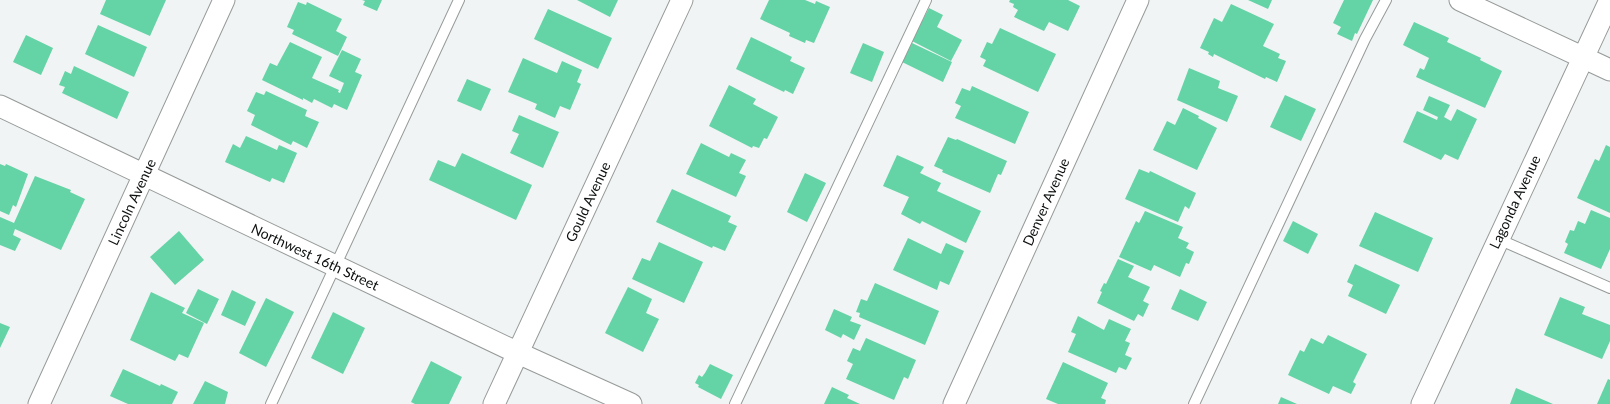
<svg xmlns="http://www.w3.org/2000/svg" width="1610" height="404" font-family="Lato,sans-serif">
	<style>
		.building { fill: #64d3a5 }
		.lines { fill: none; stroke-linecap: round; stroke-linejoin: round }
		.lane-casing { stroke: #969a99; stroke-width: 12 }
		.street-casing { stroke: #969a99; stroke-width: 23 }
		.lane { stroke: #fff; stroke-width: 10 }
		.street { stroke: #fff; stroke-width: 21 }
		.labels { text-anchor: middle; stroke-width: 3; stroke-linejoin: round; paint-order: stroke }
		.street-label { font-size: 14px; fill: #0e1010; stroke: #fff }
	</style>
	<rect width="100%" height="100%" fill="#f0f4f4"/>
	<path class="building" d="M106 0H166L150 36 100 14Z
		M362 0H382L377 11 363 5 365 1Z
		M577 0H618L610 17Z
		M769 0H805L815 4 816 1 830 7 814 43 806 40 805 43 789 36 790 33 760 19Z
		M1010 0H1068L1080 6 1068 31 1049 22 1044 31 1014 17 1018 10 1013 7 1014 4 1009 2Z
		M1248 0H1272L1268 9Z
		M1344 0H1373L1357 34 1355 33 1352 41 1337 34 1341 27 1333 23Z
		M298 2 306 5 307 2 342 19 336 31 347 37 338 56 292 34 294 30 287 27Z
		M1231 4 1274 24 1263 46 1280 54 1278 58 1286 61 1277 82 1266 77 1265 79 1214 54 1213 57 1208 54 1209 52 1200 48 1214 18 1222 22Z
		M929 8 943 15 937 27 962 40 951 61 912 41Z
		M548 9 612 38 598 69 534 39Z
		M1414 22 1449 38 1447 42 1481 58 1480 60 1502 71 1485 108 1416 77 1420 68 1424 70 1429 58 1403 45Z
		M98 25 147 47 134 77 85 54Z
		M1000 28 1056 54 1038 92 983 66 986 60 980 57 987 42 992 44Z
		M26 35 53 48 41 75 13 62Z
		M751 37 792 57 790 61 805 68 793 94 785 90 784 92 736 69Z
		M290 42 322 57 312 78 339 90 338 92 340 93 344 83 329 76 342 50 361 59 355 72 362 75 347 110 334 104 332 108 314 99 312 103 303 98V100L262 80 270 63 277 66Z
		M863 43 884 52 872 82 850 73Z
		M912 43 952 62 943 82 902 62Z
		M523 58 557 73 562 61 582 70 577 82 581 84 570 110 560 106 555 118 535 109 537 104 508 92Z
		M74 66 129 92 117 119 62 93 65 87 59 85 65 71 71 74Z
		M1189 68 1220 81 1218 88 1238 96 1227 122 1177 100Z
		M467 79 491 89 481 111 457 101Z
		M729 85 756 99 753 104 778 117 767 139 764 138 759 148 753 146 752 148 709 126Z
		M972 86 1029 112 1015 144 955 118 961 106 955 103 962 88 970 91Z
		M266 91 307 110 305 116 319 122 307 148 293 141 291 145 251 125 255 115 247 111 256 92 264 95Z
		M1285 95 1316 109 1301 141 1270 127Z
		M1429 96 1450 105 1444 117 1451 121 1457 109 1477 119 1458 160 1445 154 1441 160 1403 142 1417 111 1437 120 1438 117 1423 110Z
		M1183 108 1199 116 1198 118 1217 128 1197 170 1153 150 1167 121 1175 125Z
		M519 115 559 132 543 168 510 153 519 134 512 131Z
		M246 136 277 150 279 145 297 153 284 183 272 178 270 182 225 162 233 144 240 148Z
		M948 137 956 140 957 139 1007 161 1001 175 998 174 990 193 942 172 943 170 934 166Z
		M701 143 729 157 731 153 746 160 739 173 746 176 736 197 686 174Z
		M1606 145 1610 147V213L1577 198 1595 159 1599 161Z
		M462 153 532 185 516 220 429 180 438 160 455 167Z
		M897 155 924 167 920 173 941 183 937 191 981 211 966 243 922 221 920 224 901 214 909 197 883 186Z
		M0 164 5 166 6 164 28 174 16 207 13 205 9 215 0 211Z
		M1139 169 1149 173 1150 171 1196 193 1189 209 1185 206 1178 222 1125 199Z
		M805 173 826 183 807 222 787 212Z
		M35 176 71 190 70 192 85 199 61 250 15 229 13 235 21 239 15 251 0 245V217L14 223Z
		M672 189 731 216 728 222 737 226 725 251 713 246 712 248 656 222Z
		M1591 210 1610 218V249L1601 269 1564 253 1568 244 1565 242 1570 230 1574 231 1578 221 1585 224Z
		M1145 211 1183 227 1178 238 1189 243 1186 248 1194 252 1189 264 1186 263 1180 277 1154 265 1151 271 1119 257 1136 221 1139 223Z
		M1375 212 1433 238 1418 272 1359 246Z
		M1293 221 1318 234 1308 254 1283 241Z
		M179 231 204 260 175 285 150 257Z
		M908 238 941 254 946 243 964 251 949 285 940 281 937 290 893 270Z
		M659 242 703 262 684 303 632 279 642 258 650 261Z
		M1118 259 1134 266 1128 277 1150 287 1143 301 1149 304 1143 317 1138 314 1134 321 1097 303 1102 292 1100 291 1104 283 1106 284Z
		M1355 264 1400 285 1386 314 1348 296 1353 285 1347 282Z
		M875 283 939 311 925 345 859 317 860 313 856 312 861 299 867 301Z
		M628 287 652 299 646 313 659 319 643 352 605 333Z
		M198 289 219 299 207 324 186 313Z
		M1180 289 1207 302 1198 321 1171 309Z
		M232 290 256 302 245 326 221 315Z
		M151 292 185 308 182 313 204 323 188 358 179 354 175 361 130 340Z
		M1560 297 1585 307 1582 314 1610 325V341L1602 359 1544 335Z
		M266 298 294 312 266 367 239 353Z
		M834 309 852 317 850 321 861 325 854 340 843 334 841 338 825 330Z
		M333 312 365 328 343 374 311 358Z
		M1078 316 1104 330 1109 319 1131 329 1125 341 1130 343 1125 355 1132 358 1126 370 1119 367 1116 373 1068 352 1076 334 1071 332Z
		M0 323 10 327 0 348Z
		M1328 335 1367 354 1353 382 1356 384 1351 394 1333 386 1329 394 1288 375 1300 350 1304 352 1311 338 1323 344Z
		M866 338 916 360 908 379 904 377 894 400 846 379 853 364 847 361 853 348 860 351Z
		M431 361 462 377 449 404H415L411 402Z
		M1063 362 1108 383 1101 398 1106 400 1105 404H1058L1046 399Z
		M710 364 733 375 721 399 698 387 699 385 695 383 699 375 702 377 705 373Z
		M123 369 160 386 161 384 178 392 172 404H128L110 396Z
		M1608 379 1610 380V404H1597Z
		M205 381 228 392 225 404H193Z
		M832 387 849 395 847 398 860 404H824Z
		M1516 388 1553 404H1510Z
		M1281 397 1297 404H1278Z"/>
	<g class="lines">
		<g class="lane-casing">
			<path id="lane" d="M1498 239 1610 288
				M271 404 459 0
				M735 404 926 0
				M1194 404 1365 39 1386 0"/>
		</g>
		<g class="street-casing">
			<path id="street" d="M1460 0 1610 70
				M0 106 518 353 631 404
				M39 404 224 0
				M494 404 682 0
				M954 404 1138 0
				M1422 404 1610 0"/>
		</g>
		<use href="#lane" class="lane"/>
		<use href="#street" class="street"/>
	</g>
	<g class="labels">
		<g class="street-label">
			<text transform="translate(132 202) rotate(-65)" y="5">Lincoln Avenue</text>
			<text transform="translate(588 202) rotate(-65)" y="5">Gould Avenue</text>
			<text transform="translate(1046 202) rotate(-66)" y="5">Denver Avenue</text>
			<text transform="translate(1515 202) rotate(-65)" y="5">Lagonda Avenue</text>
			<text transform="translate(315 257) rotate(25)" y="5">Northwest 16th Street</text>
		</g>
	</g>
</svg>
